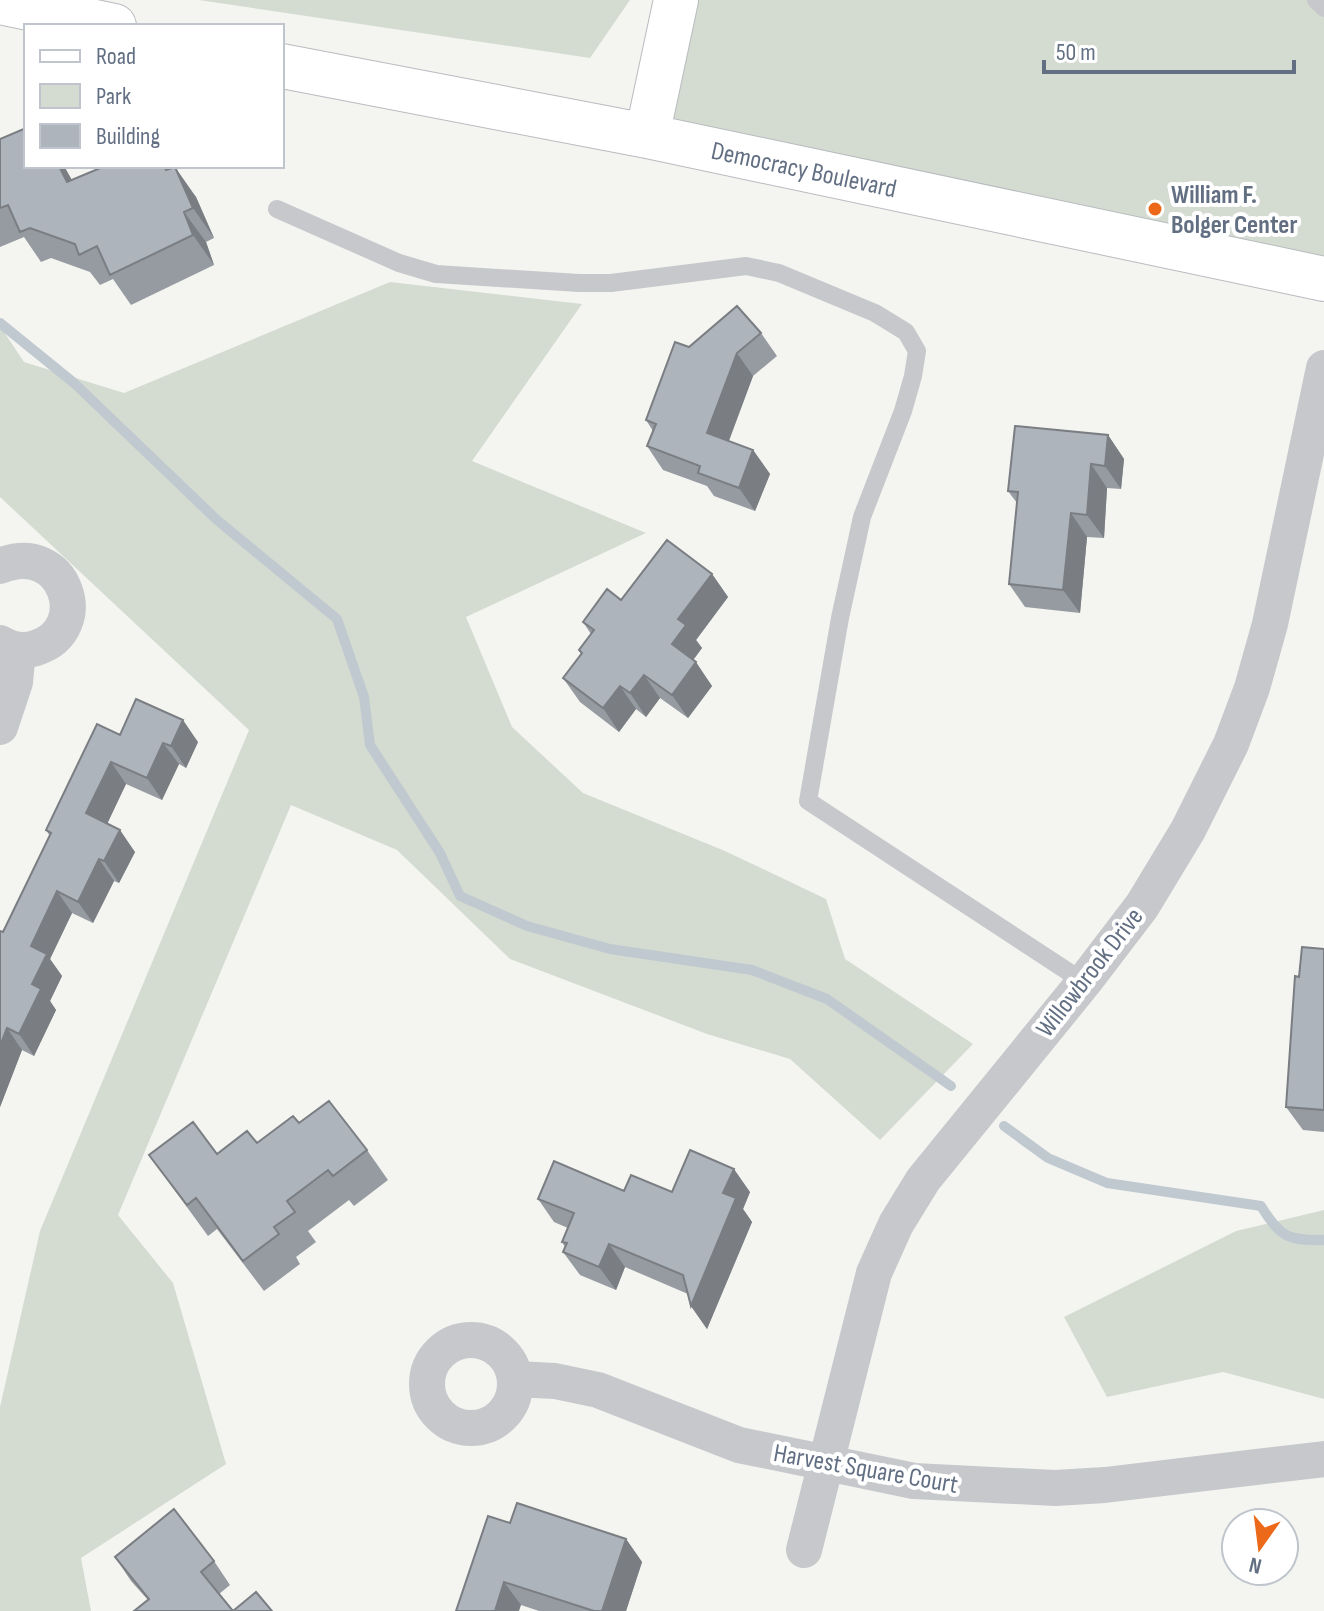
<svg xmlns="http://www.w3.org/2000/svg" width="1324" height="1611" font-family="'Sofia Sans Condensed',sans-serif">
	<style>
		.green { fill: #d4dcd1 }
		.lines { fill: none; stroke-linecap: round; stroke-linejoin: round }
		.stream { stroke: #c1c9d0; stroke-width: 10 }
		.secondary-casing { stroke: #b8bbc0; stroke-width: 46 }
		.lane { stroke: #c6c8cc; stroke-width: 18 }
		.street { stroke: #c6c8cc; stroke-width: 36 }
		.secondary { stroke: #fff; stroke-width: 44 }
		.wall { fill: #969ba1 }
		.shaded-wall { fill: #7a7e83 }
		.building { fill: #aeb4bb; stroke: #7a7e83; stroke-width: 2 }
		.poi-dot { fill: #ec6919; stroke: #fff; stroke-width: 3 }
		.labels { text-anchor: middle; stroke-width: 8; stroke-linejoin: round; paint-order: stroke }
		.street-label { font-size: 26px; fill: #626f83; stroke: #fff }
		.poi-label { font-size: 26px; font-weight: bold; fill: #626f83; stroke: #fff; text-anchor: start }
	</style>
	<rect width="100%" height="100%" fill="#f4f5f0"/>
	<path class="green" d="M199 0H630L590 58Z
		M676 0H1324V283L647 136Z
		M390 282 582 304 472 461 646 533 466 617 512 727 583 793 725 851 826 899 845 959 973 1044 880 1140 790 1059 707 1034 510 959 397 850 291 805 118 1215 173 1283 226 1464 81 1558 91 1611H0V1407L40 1231 249 730 0 497V326L24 362 124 393Z
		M1324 1210V1399L1223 1372 1107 1397 1064 1317 1236 1231Z"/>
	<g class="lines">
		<path class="stream" d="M0 323 74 383 217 520 337 619 364 697 370 745 440 853 460 896 527 926 610 949 752 970 827 999 951 1086
			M1004 1126 1048 1158 1107 1183 1261 1206C1280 1237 1288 1241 1324 1240"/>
		<g class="secondary-casing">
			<path id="secondary" d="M0 2 114 26
				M282 66 647 136 1324 279
				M647 136 676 0"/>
		</g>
		<path class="lane" d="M1316 0 1324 8
			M277 209 399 263 436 274 579 283H611L746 266 779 273 875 313 906 332 917 351 913 376 903 411 862 517 840 618 808 801 1084 982"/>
		<path class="street" d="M0 566C65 539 95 629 36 648 24 652 11 650 0 643
			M0 727 15 682 18 650
			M427 1384a44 44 0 1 1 88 0a44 44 0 1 1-88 0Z
			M515 1379 555 1381 598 1390 739 1445 914 1481 1055 1488 1105 1485 1324 1459
			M804 1550 874 1273 896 1224 923 1180 1084 982 1142 906 1188 830 1231 744 1252 688 1270 624 1324 368"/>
		<use href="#secondary" class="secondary"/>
	</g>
	<path class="wall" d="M0 139 26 166H64L72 180 105 166H168L196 197 214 238 206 242 214 265 131 305 113 279 100 285 90 272 51 258 41 262 24 237 0 247Z
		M761 333 777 356 753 376 729 441 753 450 770 474 755 511 714 496 707 486 663 470 647 446 653 431 646 420 689 347Z
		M1108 435 1124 459 1121 489 1107 488 1104 538 1087 537 1080 613 1025 607 1009 584 1017 503 1008 491Z
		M712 574 728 597 696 640 702 648 693 660 712 686 688 718 660 698 646 717 636 709 619 732 580 702 563 678 581 654 579 650 591 634 583 622 621 600Z
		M120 735 198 742 186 768 179 764 162 800 126 784 107 823 135 852 119 883 114 881 93 923 72 913 50 959 62 976 50 1001 56 1010 34 1056 22 1050 0 1107 3 932 50 836 46 830Z
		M1324 949V1132L1303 1130 1286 1107 1299 977Z
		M299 1123 367 1150 388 1180 354 1206 349 1200 308 1231 316 1242 296 1257 300 1264 264 1291 217 1229 208 1236 149 1155 217 1154 257 1143Z
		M672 1192H750L743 1209 752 1222 707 1329 691 1306 688 1294 625 1267 616 1290 580 1275 563 1252 565 1247 562 1242 568 1228 554 1222 538 1199Z
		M510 1523 626 1539 642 1562 626 1611H539L521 1605 456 1611Z
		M115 1557 214 1561 230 1585 219 1594 148 1600 131 1581Z"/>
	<path class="shaded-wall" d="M59 166H64L89 212 67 182Z
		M175 167 196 197 214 238 193 208Z
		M184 212 206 242 214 265 193 235Z
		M737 353 753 376 723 456 707 433Z
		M1108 435 1124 459 1121 489 1105 466Z
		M753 450 770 474 755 511 739 488Z
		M1091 464 1107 488 1104 538 1087 515Z
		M1071 513 1087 537 1080 613 1063 590Z
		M712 574 728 597 696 640 702 648 688 667 672 644 678 619Z
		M696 662 712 686 688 718 672 695Z
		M644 675 660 698 646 717 630 693Z
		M620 686 636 709 619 732 603 708Z
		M183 720 198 742 186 768 171 746Z
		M163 743 179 764 162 800 147 778Z
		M111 762 126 784 102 835 86 813Z
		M120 830 135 852 119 883 104 861Z
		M99 859 114 881 93 923 78 902Z
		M57 891 72 913 50 959 62 976 50 1001 56 1010 34 1056 19 1034 32 984 31 946Z
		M7 1028 22 1050 0 1107V1046Z
		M734 1169 750 1192 743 1209 752 1222 707 1329 691 1306 723 1193Z
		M609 1244 625 1267 616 1290 599 1267Z
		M626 1539 642 1562 626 1611H602Z
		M504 1582 521 1605 519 1611H495Z"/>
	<path class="building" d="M26 128V166H59L67 182 105 166H164L166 170 175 167 193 208 184 212 193 235 110 275 97 246 79 255 75 244 30 228 20 232 8 205 0 208V139Z
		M737 306 761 333 737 353 707 433 753 450 739 488 698 473 700 466 647 446 656 424 646 420 675 342 689 347Z
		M1015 426 1108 435 1105 466 1091 464 1087 515 1071 513 1063 590 1009 584 1018 492 1008 491Z
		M667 540 712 574 678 619 686 625 672 644 696 662 672 695 644 675 630 693 620 686 603 708 563 678 582 653 579 650 594 630 583 622 607 589 621 600Z
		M136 699 183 720 171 746 163 743 147 778 111 762 86 813 120 830 104 861 99 859 78 902 57 891 31 946 47 954 32 984 41 989 19 1034 7 1028 0 1046V931L3 932 51 833 46 830 97 724 120 735Z
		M1302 947 1324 949V1110L1286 1107 1295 976 1299 977Z
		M329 1101 367 1150 333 1176 328 1170 287 1201 295 1212 274 1227 279 1234 243 1261 196 1198 187 1205 149 1155 193 1122 217 1154 247 1131 257 1143 293 1116 299 1123Z
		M690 1150 734 1169 723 1193 736 1198 691 1306 683 1275 609 1244 599 1267 563 1252 567 1243 562 1242 574 1213 538 1199 554 1161 624 1191 631 1175 672 1192Z
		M517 1503 626 1539 602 1611H594L504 1582 495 1611H456L488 1516 510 1523Z
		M174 1509 214 1561 201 1572 233 1611H134L149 1599 115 1557Z
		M256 1592 272 1611H233Z"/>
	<circle class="poi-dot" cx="1155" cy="209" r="8"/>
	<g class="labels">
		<g class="street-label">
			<text transform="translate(804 169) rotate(12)" y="9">Democracy Boulevard</text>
			<text transform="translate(1089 972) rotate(-52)" y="9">Willowbrook Drive</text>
			<text transform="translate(866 1468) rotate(10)" y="9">Harvest Square Court</text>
		</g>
		<g class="poi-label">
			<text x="1171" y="203">William F.<tspan x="1171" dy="30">Bolger Center</tspan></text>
		</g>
	</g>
	<rect x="24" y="24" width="260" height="144" fill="#ffffff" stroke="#c0c5cd" stroke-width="2"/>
	<rect x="40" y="50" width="40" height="12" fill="#ffffff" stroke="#c0c5cd" stroke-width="2"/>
	<text x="96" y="64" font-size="24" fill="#626f83">Road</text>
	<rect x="40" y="84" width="40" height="24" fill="#d4dcd1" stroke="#c0c5cd" stroke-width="2"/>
	<text x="96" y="104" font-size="24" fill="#626f83">Park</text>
	<rect x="40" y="124" width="40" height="24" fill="#aeb4bb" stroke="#c0c5cd" stroke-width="2"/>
	<text x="96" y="144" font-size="24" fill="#626f83">Building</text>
	<g transform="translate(1260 1547) rotate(194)"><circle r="38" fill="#ffffff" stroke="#c0c5cd" stroke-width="2"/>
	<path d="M0-6L14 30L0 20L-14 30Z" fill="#ec6919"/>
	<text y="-12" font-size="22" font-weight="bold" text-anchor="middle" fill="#626f83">N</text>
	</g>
	<path d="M1044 60v12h250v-12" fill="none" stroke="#626f83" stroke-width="4"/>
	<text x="1056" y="60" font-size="24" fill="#626f83" stroke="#ffffff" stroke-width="6" paint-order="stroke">50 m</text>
</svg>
